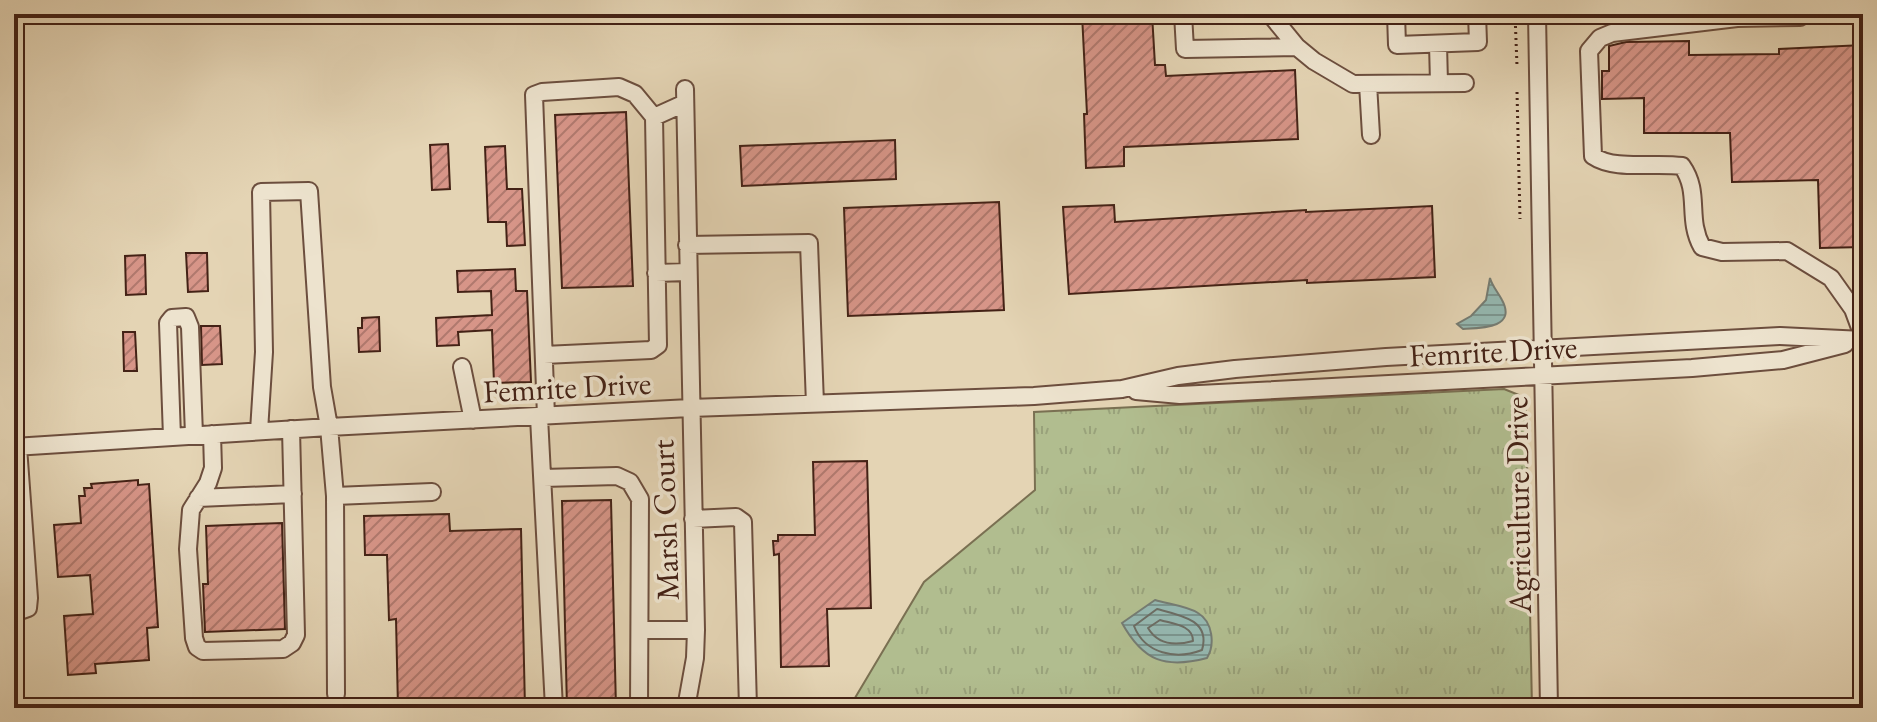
<svg xmlns="http://www.w3.org/2000/svg" width="1877" height="722" font-family="'EB Garamond',serif">
	<style>
		.park { fill: url(#park-tufts); stroke: #7a7052; stroke-width: 2 }
		.water { fill: url(#water-rules); stroke: #757c73; stroke-width: 2 }
		.lines { fill: none; stroke-linecap: round; stroke-linejoin: round }
		.shore { stroke: #6c6d64; stroke-width: 2 }
		.building { fill: url(#building-hatch); stroke: #442216; stroke-width: 2 }
		.minor-casing { stroke: #6c4e3e; stroke-width: 20 }
		.path { stroke: #442216; stroke-width: 3; stroke-dasharray: 2 4; stroke-linecap: butt }
		.minor { stroke: #ede3ce; stroke-width: 16 }
		.labels { text-anchor: middle; stroke-width: 7; stroke-linejoin: round; paint-order: stroke }
		.street-label { font-size: 32px; fill: #442216; stroke: #ede3ce }
	</style>
	<defs>
		<pattern id="park-tufts" width="24" height="20" patternUnits="userSpaceOnUse" patternTransform="scale(2)"><rect width="24" height="20" fill="#b1bd8f"/><path d="M3 7l-1-3M5 7V3M7 7l1-3M15 17l-1-3M17 17v-4M19 17l1-3" fill="none" stroke="#99a27b"/></pattern>
		<pattern id="water-rules" width="6" height="5" patternUnits="userSpaceOnUse" patternTransform="scale(2)"><rect width="6" height="5" fill="#95b8b1"/><path d="M0 2.5h6" fill="none" stroke="#7b958f"/></pattern>
		<pattern id="building-hatch" width="6" height="6" patternUnits="userSpaceOnUse" patternTransform="scale(2)"><rect width="6" height="6" fill="#d79588"/><path d="M-1 1l2-2M0 6l6-6M5 7l2-2" fill="none" stroke="#b0796e"/></pattern>
	</defs>
	<rect width="100%" height="100%" fill="#e4d4b4"/>
	<filter id="stains"><feTurbulence type="fractalNoise" baseFrequency=".0025" numOctaves="4"/><feColorMatrix values="0 0 0 0 .2 0 0 0 0 .09 0 0 0 0 .02 0 0 0 .5 -.17"/></filter>
	<radialGradient id="worn" r=".72"><stop offset=".6" stop-color="#630" stop-opacity="0"/><stop offset="1" stop-color="#630" stop-opacity=".3"/></radialGradient>
	<path class="park" d="M1504 389 1519 395 1526 411 1532 708H849L924 582 1035 490 1034 412Z"/>
	<path class="water" d="M1490 278C1492 286 1498 292 1502 300 1517 328 1482 328 1463 329L1457 324 1471 316 1486 300Z
		M1155 600C1168 604 1187 606 1198 613 1213 622 1215 645 1207 658 1165 669 1143 661 1122 623Z"/>
	<g class="lines">
		<path class="shore" d="M1157 609C1180 615 1211 620 1202 650 1176 660 1145 654 1134 626Z
			M1160 620C1173 624 1193 625 1193 641 1175 646 1158 645 1148 628Z"/>
	</g>
	<path class="building" d="M1082 14H1152L1155 65H1165L1166 76 1295 70 1298 139 1124 147V166L1086 168 1084 114H1087Z
		M1689 41V55L1779 54V49L1863 45V247L1820 248 1818 180 1732 182 1730 133H1644V98L1602 99V71H1609V46L1626 42Z
		M626 112 633 286 562 288 555 115Z
		M895 140 896 179 742 186 740 146Z
		M448 144 450 189 432 190 430 145Z
		M505 146 507 189H522L525 245 507 246 506 222H488L485 147Z
		M999 202 1004 310 848 316 844 208Z
		M1114 205 1115 222 1306 210V212L1432 206 1435 277 1307 283V280L1069 294 1063 207Z
		M186 253H207L208 291 188 292Z
		M145 255 146 294 126 295 125 256Z
		M515 269 516 291H527L531 382 494 383 492 330 458 332 459 345 437 346 436 318 492 315 491 291 458 292 457 271Z
		M379 317 380 351 359 352 358 328H362V318Z
		M201 326H220L222 364 202 365Z
		M123 332H135L137 371H124Z
		M867 461 871 608 827 609 829 666 781 667 779 554 774 555 773 541H778V535H815L813 462Z
		M138 480V485L149 484 158 627 147 628 149 660 95 664 96 673 68 675 64 616 93 614 90 575 58 577 54 525 81 523 79 496H85L84 488H92L91 484Z
		M611 500 616 708H567L562 501Z
		M449 514 450 531 521 529 525 708H398L396 619 389 620 387 555H365L364 516Z
		M282 523 285 629 205 632 203 584H208L206 526Z"/>
	<g class="lines">
		<g class="minor-casing">
			<path id="minor" d="M1183 14 1185 49 1297 47
				M1270 14 1297 47 1314 61 1353 84 1465 83
				M1396 14 1397 45 1478 42 1477 14
				M1537 14 1549 708
				M1804 14 1800 17 1737 18 1612 33 1600 38 1589 51 1593 156C1615 171 1653 162 1682 166 1701 193 1686 218 1702 247L1722 252 1787 251 1831 278 1853 309 1863 336
				M1438 44 1439 83
				M1368 84 1371 135
				M685 89 696 630 695 658 686 708
				M687 245 809 243 815 404
				M656 273 687 272
				M544 355 651 350 658 345 654 117
				M462 367 473 420
				M1136 391 1180 395 1692 368 1783 360 1845 344
				M546 416 534 95 542 92 619 87 635 94 654 117 685 103
				M539 417 554 708
				M259 431 264 352 261 192 309 191 322 387 329 427 335 496 336 694
				M212 434 213 468 208 483 191 510 188 549 194 638 197 647 203 651 283 649 292 643 296 635 291 429
				M172 437 168 323 172 318 186 317 190 327 194 435
				M14 447 329 427 690 408 1034 396 1122 389 1178 376 1235 369 1386 357 1780 336 1863 340
				M543 478 617 476 630 482 640 499 639 708
				M335 496 432 492
				M198 498 293 494
				M693 519 736 517 743 522 748 708
				M14 613 28 608 29 598 18 447
				M640 630H696"/>
		</g>
		<path class="path" d="M1515 14 1517 66
			M1517 92 1520 219"/>
		<use href="#minor" class="minor"/>
	</g>
	<g class="labels">
		<g class="street-label">
			<text transform="translate(1493 351) rotate(-3)" y="11">Femrite Drive</text>
			<text transform="translate(567 387) rotate(-3)" y="11">Femrite Drive</text>
			<text transform="translate(1518 505) rotate(-91)" y="11">Agriculture Drive</text>
			<text transform="translate(665 520) rotate(-92)" y="11">Marsh Court</text>
		</g>
	</g>
	<rect width="1877" height="722" fill="none" stroke="#e4d4b4" stroke-width="48"/>
	<rect x="16" y="16" width="1845" height="690" fill="none" stroke="#442216" stroke-width="4"/>
	<rect x="24" y="24" width="1829" height="674" fill="none" stroke="#442216" stroke-width="2"/>
	<rect width="100%" height="100%" filter="url(#stains)"/>
	<rect width="100%" height="100%" fill="url(#worn)"/>
</svg>
